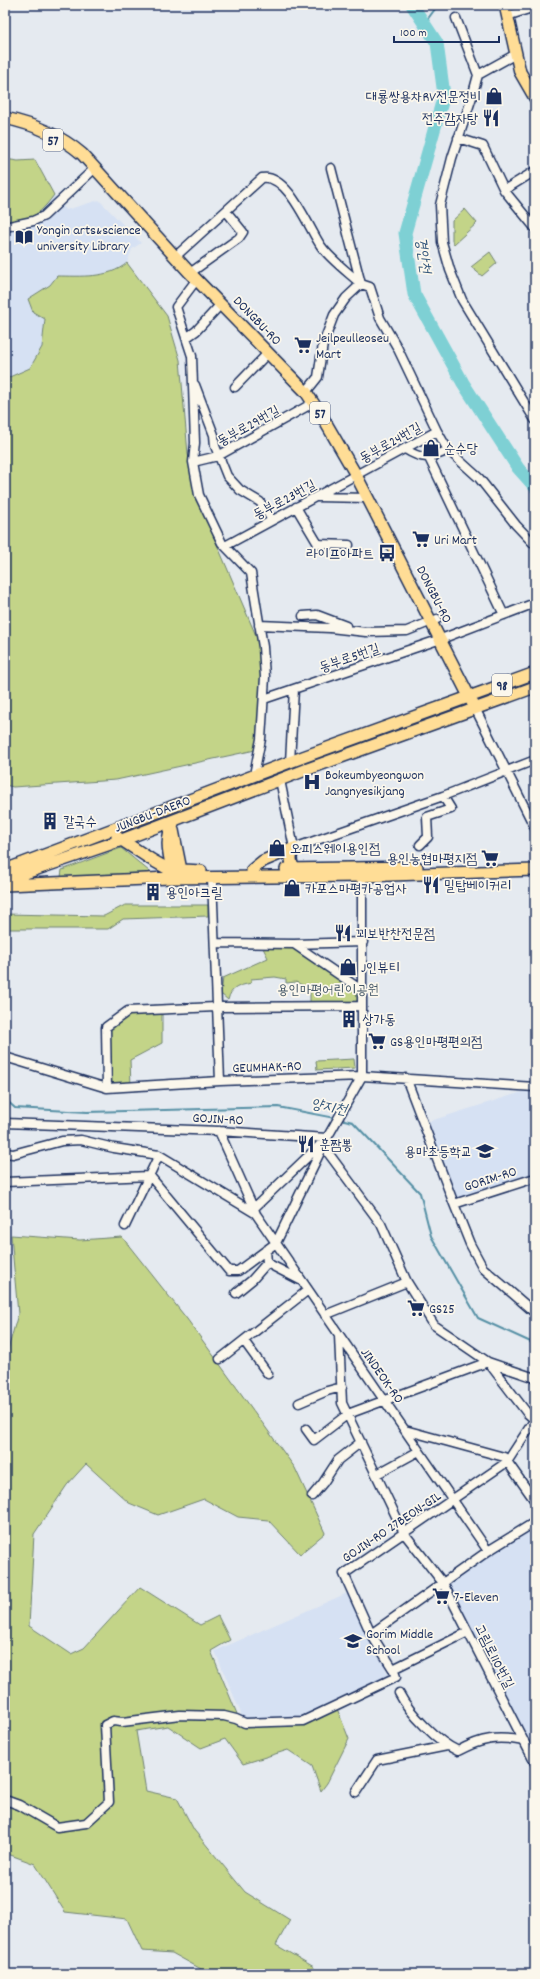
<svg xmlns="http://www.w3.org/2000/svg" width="540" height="1979" font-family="Dekko,'Poor Story',sans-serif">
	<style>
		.built { fill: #d6e1f3 }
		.green { fill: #c3d488; stroke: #6f8273 }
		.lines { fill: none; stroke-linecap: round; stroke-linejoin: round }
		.stream { stroke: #5690a5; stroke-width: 2 }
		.river { stroke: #7ed0d4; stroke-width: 13 }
		.minor-casing { stroke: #1b2f5e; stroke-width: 11 }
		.major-casing { stroke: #1b2f5e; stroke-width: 14 }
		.minor { stroke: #fbf7ec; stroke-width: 8 }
		.major { stroke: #ffdd96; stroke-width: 11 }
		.labels { text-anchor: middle; stroke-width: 3.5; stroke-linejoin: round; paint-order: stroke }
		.shield { fill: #fbf7ec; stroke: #5e6b89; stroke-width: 1 }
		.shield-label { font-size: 13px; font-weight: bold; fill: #1b2f5e }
		.poi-label { font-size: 14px; fill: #1b2f5e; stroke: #fbf7ec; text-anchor: start }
		.street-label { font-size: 14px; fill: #1b2f5e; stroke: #fbf7ec }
		.park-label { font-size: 14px; fill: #455868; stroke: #fbf7ec }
		.water-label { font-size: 15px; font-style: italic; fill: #34577c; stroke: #fbf7ec }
	</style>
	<rect width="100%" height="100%" fill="#e5eaf0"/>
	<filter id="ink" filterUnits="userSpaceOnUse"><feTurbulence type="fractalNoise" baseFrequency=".025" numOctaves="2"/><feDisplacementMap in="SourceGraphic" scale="8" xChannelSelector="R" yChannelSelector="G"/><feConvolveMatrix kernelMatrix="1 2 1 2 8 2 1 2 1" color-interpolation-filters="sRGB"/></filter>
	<g filter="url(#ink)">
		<path class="built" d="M54 195 66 210 99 200 141 243 132 249 127 263 119 270 95 276 57 277 50 285 28 299 45 319 42 347 30 368 5 379V223L32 217 41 211Z
			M535 1088V1178L454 1204 424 1123Z
			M529 1525 535 1536V1757L443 1583Z
			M352 1591 389 1677 303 1720 245 1723 215 1651Z"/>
		<path class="green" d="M5 159 18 161 35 160 54 195C36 219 33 217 5 223Z
			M465 209 477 223 454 244 452 241V221Z
			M490 252 497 263 482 276 471 267Z
			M127 263 167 316 180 360 188 454 198 500 263 652 260 749 116 780 13 787 5 785V379L30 368 42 347 45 319 33 312 28 299 50 285 57 276C80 276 108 279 127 263Z
			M121 848 155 876 61 877 62 870Z
			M125 905H208V916L123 919 108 929H5V914L104 916Z
			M261 944H294L363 991 362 1006H310V989L296 982 286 983V979L275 977 251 979V983C239 986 231 987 228 1000L221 994 223 978 268 958Z
			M162 1010V1043L130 1060 131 1086 107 1088 106 1027 128 1011Z
			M354 1059 355 1068 317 1070 316 1061Z
			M11 1235 80 1240 122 1237 187 1319 295 1468 325 1533 300 1554 268 1520 238 1517 204 1499 158 1515 129 1503 86 1464 67 1485 34 1534 29 1626 71 1654 84 1648 140 1587 200 1625 218 1616 230 1640 211 1651 242 1726 303 1723 336 1706 349 1739 327 1783 321 1791 312 1766 288 1750 243 1764 225 1739 201 1748 168 1726 136 1731 146 1791 177 1798 194 1830 245 1892 290 1920 276 1945 314 1967 311 1974H210L172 1953 142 1951 127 1919 65 1912 35 1864 5 1853V1360L18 1314Z"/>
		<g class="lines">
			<path class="stream" d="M424 24 438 5
				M5 1099 15 1108 87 1112 278 1107 335 1118
				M340 1119 353 1122 420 1193 431 1236 478 1318 535 1344"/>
			<path class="river" d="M412 5 437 43 444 95 405 233 414 294 463 383 518 468 535 487"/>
			<g class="minor-casing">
				<path id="minor" d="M507 16 535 7
					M456 18 478 75
					M516 54 478 75 472 97 452 158 440 205 442 242 450 270 462 300 535 420
					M458 138 483 146 504 190 535 228
					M331 168 361 284 370 287 380 318 397 347 437 431 448 450 479 478 516 525 535 545
					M504 190 535 171
					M5 227 33 221 44 216 94 169
					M176 256 262 178C288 173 309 229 321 246 330 259 349 273 361 284L346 298 334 315 323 344 318 377 306 392
					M190 273 239 238 243 232 226 211
					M197 279 176 307 192 356 195 443 193 462 199 495 222 543 251 573 263 647 265 677 261 739 254 775
					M186 338 196 331 221 304
					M195 385 214 435 215 446 227 476 240 490 260 502 272 520
					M235 387 268 353
					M405 449C422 460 430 459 448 450
					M429 458 504 615
					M193 462 218 456 313 403
					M317 497 368 498
					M296 507 318 544 349 545
					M225 546 437 431
					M303 616 317 615 346 626
					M259 625 330 628 366 632 407 631 437 619
					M264 699 441 639 535 603
					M475 708 535 828
					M290 762 294 689
					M280 780 294 848 443 796 535 760
					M420 845 428 837 427 817 451 809 443 796
					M212 878 220 1081
					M215 943 294 944
					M363 991 294 944 363 942
					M5 1057 107 1088 220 1081 362 1076 535 1087
					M406 1078 454 1204 535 1178
					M107 1088 106 1027 128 1011 216 1007 362 1006
					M5 1123 219 1131 327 1138
					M219 1131 256 1214 488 1551
					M327 1139 329 1154 381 1224 407 1282 434 1325 488 1362 535 1378
					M5 1153 13 1154 62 1141 81 1140 114 1148 159 1155 255 1213
					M5 1182 150 1176 229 1271H238L276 1243 327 1138 362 1076V871
					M454 1204 470 1244 483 1268 535 1313
					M253 1209 322 1143
					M125 1226 159 1155
					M266 1250 267 1263 302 1281
					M236 1293 252 1280 267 1263
					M325 1315 407 1282
					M339 1335 342 1403 404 1533 443 1583 535 1763
					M244 1341 268 1374
					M220 1359 308 1290
					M299 1403 327 1391 342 1387
					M306 1429 314 1440 348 1414 488 1362 527 1413 535 1420
					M405 1430 504 1457 535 1501
					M377 1474 419 1451
					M312 1496 323 1483 338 1460 361 1442
					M468 1632 393 1669 371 1634 344 1574 507 1462 535 1419
					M371 1634 488 1551 535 1522
					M399 1693C409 1713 438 1742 458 1751 482 1738 497 1736 524 1741
					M356 1792 377 1760 447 1746
					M5 1800 19 1805 57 1827 86 1823 109 1802 105 1725 113 1721 122 1722 180 1715 224 1716 236 1719 245 1723 303 1721 396 1677 393 1669"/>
			</g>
			<g class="major-casing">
				<path id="major" d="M505 5 520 72 535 98
					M5 118C33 124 60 135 82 154L190 273 306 392 323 418 356 475 475 708
					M173 830 181 870
					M117 837 152 860 168 869 201 871
					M172 869C168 850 165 839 174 821
					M286 869 417 867
					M5 870 303 757 535 673
					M252 870 263 861 294 848C290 856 290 861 294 869
					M5 880 122 840 308 769 535 687
					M5 885 170 878 362 876 535 870"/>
			</g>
			<use href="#minor" class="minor"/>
			<use href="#major" class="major"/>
		</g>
	</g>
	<defs>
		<g id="shop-bare" transform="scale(1.38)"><path d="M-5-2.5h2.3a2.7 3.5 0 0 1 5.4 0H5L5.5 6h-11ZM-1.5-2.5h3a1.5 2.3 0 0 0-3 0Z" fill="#1b2f5e" stroke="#fbf7ec" stroke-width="2.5" paint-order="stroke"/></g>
		<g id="restaurant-bare" transform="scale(1.38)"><path d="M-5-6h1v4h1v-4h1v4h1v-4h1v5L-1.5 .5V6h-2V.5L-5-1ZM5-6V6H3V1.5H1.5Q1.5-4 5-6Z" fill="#1b2f5e" stroke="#fbf7ec" stroke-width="2.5" paint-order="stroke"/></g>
		<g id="library-bare" transform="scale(1.38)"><path d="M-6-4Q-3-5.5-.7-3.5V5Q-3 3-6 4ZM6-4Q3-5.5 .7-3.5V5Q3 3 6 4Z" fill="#1b2f5e" stroke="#fbf7ec" stroke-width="2.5" paint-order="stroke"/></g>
		<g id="supermarket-bare" transform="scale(1.38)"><path d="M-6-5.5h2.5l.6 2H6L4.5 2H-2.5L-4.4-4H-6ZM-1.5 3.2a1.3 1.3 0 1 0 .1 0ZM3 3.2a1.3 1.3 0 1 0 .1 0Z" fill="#1b2f5e" stroke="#fbf7ec" stroke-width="2.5" paint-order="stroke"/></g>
		<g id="bus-bare" transform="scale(1.38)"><path d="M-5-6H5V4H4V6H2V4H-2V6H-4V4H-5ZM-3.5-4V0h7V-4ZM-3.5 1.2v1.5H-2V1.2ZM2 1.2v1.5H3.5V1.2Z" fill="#1b2f5e" stroke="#fbf7ec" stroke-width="2.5" paint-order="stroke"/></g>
		<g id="hospital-bare" transform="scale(1.38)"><path d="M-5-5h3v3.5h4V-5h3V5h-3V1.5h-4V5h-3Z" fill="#1b2f5e" stroke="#fbf7ec" stroke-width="2.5" paint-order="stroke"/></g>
		<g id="building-bare" transform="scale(1.38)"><path d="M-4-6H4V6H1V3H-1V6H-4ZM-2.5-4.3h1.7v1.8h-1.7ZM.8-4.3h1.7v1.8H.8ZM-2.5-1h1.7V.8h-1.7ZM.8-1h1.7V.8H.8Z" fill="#1b2f5e" stroke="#fbf7ec" stroke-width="2.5" paint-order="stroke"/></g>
		<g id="school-bare" transform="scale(1.38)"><path d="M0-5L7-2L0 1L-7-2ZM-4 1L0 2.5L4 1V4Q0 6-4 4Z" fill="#1b2f5e" stroke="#fbf7ec" stroke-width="2.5" paint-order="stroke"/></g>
	</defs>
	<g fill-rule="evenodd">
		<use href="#shop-bare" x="494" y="96"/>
		<use href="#restaurant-bare" x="491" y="118"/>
		<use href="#library-bare" x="24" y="237"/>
		<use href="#supermarket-bare" x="303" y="345"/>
		<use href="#shop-bare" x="431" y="448"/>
		<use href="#supermarket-bare" x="421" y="539"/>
		<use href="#bus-bare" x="387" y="553"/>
		<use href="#hospital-bare" x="312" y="782"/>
		<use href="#building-bare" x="50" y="821"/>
		<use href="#shop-bare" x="277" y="848"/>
		<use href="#supermarket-bare" x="490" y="858"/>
		<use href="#restaurant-bare" x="431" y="885"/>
		<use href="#shop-bare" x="292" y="888"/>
		<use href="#building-bare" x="153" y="892"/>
		<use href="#restaurant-bare" x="343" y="933"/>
		<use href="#shop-bare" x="348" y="967"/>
		<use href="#building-bare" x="349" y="1019"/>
		<use href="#supermarket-bare" x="377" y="1041"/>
		<use href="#restaurant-bare" x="306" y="1144"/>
		<use href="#school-bare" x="485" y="1151"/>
		<use href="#supermarket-bare" x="416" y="1308"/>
		<use href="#supermarket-bare" x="441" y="1596"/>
		<use href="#school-bare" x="353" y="1641"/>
	</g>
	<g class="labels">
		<g class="shield">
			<rect x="43" y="129" width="20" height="22" rx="3"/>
			<rect x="310" y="402" width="20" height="22" rx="3"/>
			<rect x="492" y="674" width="20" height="22" rx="3"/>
		</g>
		<g class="shield-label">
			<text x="53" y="145">57</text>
			<text x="320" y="418">57</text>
			<text x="502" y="690">98</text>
		</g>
		<g class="poi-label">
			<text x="481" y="101" text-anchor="end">대룡쌍용차RV전문정비</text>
			<text x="478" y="123" text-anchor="end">전주감자탕</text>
			<text x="37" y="234">Yongin arts&amp;science<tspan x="37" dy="16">university Library</tspan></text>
			<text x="316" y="342">Jeilpeulleoseu<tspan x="316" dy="16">Mart</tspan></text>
			<text x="444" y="453">순수당</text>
			<text x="434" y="544">Uri Mart</text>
			<text x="374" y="558" text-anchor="end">라이프아파트</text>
			<text x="325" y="779">Bokeumbyeongwon<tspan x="325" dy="16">Jangnyesikjang</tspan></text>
			<text x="63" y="826">칼국수</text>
			<text x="290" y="853">오피스웨이용인점</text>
			<text x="477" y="863" text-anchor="end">용인농협마평지점</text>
			<text x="444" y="890">밀탑베이커리</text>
			<text x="305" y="893">카포스마평카공업사</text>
			<text x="166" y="897">용인아크릴</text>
			<text x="356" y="938">꾀보반찬전문점</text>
			<text x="361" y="972">J인뷰티</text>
			<text x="362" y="1024">상가동</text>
			<text x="390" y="1046">GS용인마평편의점</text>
			<text x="319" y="1149">훈짬뽕</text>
			<text x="472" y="1156" text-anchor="end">용마초등학교</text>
			<text x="429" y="1313">GS25</text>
			<text x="454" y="1601">7-Eleven</text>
			<text x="366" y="1638">Gorim Middle<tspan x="366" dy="16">School</tspan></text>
		</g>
		<g class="street-label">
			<text transform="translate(258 320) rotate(46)" y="5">DONGBU-RO</text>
			<text transform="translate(248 425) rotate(-29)" y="5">동부로29번길</text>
			<text transform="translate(390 442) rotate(-29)" y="5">동부로24번길</text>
			<text transform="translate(284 499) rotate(-28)" y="5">동부로23번길</text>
			<text transform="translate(435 594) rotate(63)" y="5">DONGBU-RO</text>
			<text transform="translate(349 657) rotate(-19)" y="5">동부로5번길</text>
			<text transform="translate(152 813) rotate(-21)" y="5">JUNGBU-DAERO</text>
			<text transform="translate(267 1066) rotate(-2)" y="5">GEUMHAK-RO</text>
			<text transform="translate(218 1118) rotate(3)" y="5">GOJIN-RO</text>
			<text transform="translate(490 1178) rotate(-18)" y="5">GORIM-RO</text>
			<text transform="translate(383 1375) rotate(55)" y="5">JINDEOK-RO</text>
			<text transform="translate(391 1526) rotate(-34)" y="5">GOJIN-RO 27BEON-GIL</text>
			<text transform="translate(495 1656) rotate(63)" y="5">고림로110번길</text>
		</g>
		<g class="park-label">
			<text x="328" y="994">용인마평어린이공원</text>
		</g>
		<g class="water-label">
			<text transform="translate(424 255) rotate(82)" y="5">경안천</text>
			<text transform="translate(329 1106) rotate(11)" y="5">양지천</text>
		</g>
	</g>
	<rect width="540" height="1979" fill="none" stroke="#fbf7ec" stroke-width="20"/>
	<rect x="10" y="10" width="520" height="1959" fill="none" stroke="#1b2f5e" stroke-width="1.5" filter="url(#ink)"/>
	<path d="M394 36v6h105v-6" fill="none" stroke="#1b2f5e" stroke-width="2"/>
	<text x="400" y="36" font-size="12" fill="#1b2f5e" stroke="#fbf7ec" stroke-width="3" paint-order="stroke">100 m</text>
</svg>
